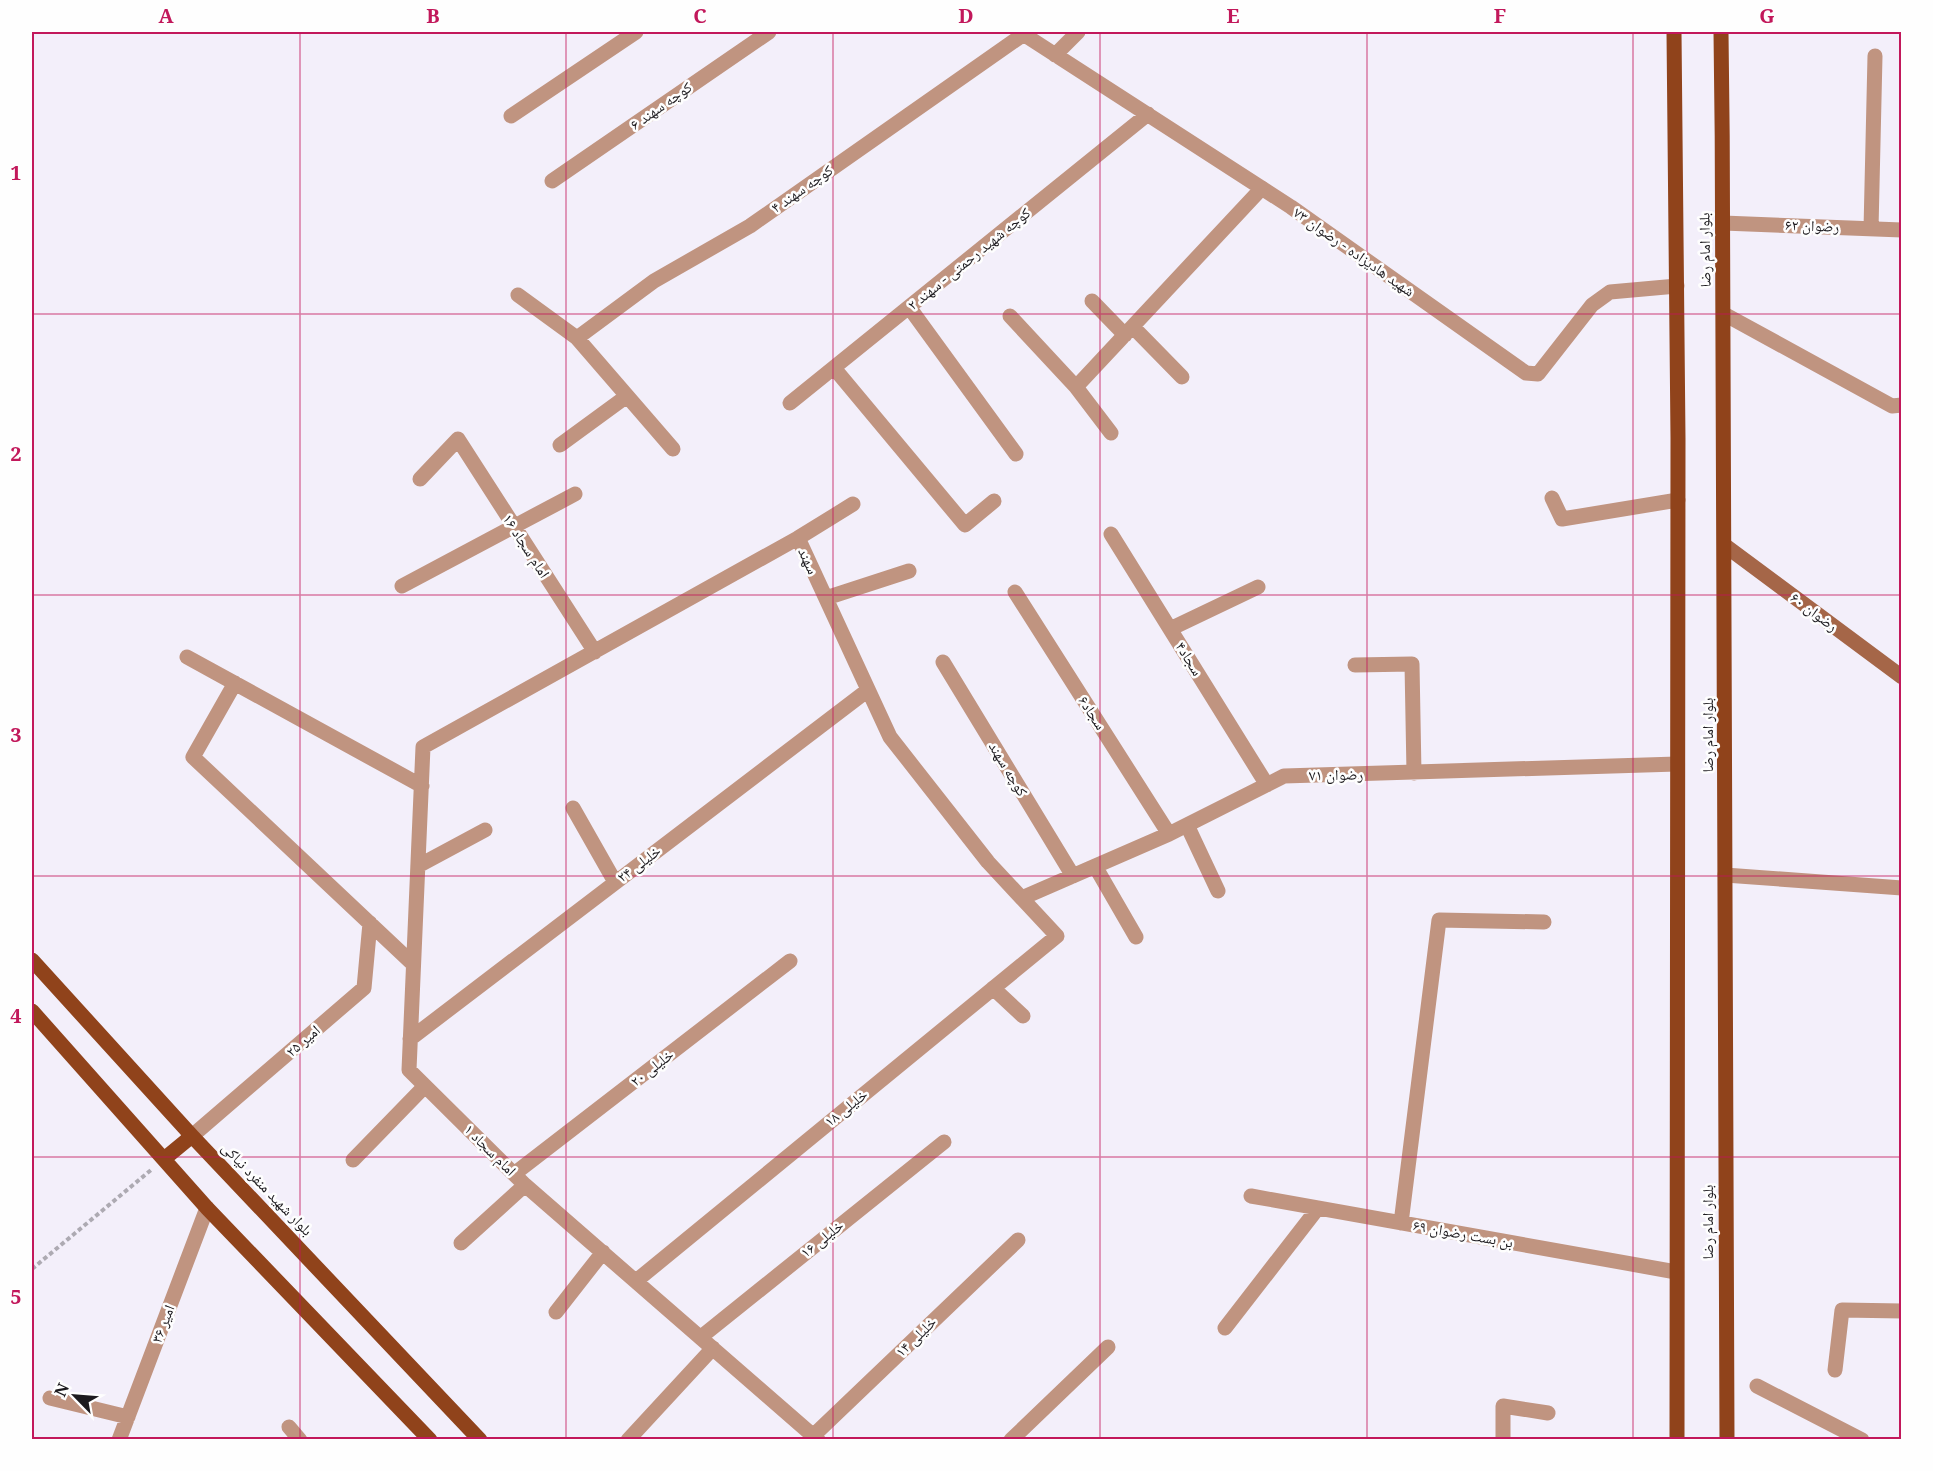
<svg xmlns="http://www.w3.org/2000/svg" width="1933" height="1471" font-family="'Noto Serif','Noto Naskh Arabic',serif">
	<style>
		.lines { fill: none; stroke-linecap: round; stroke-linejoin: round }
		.path { stroke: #adaab2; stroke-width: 4; stroke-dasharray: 4.5 3; stroke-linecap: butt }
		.minor { stroke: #c09480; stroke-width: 15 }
		.secondary { stroke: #a56648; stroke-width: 15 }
		.primary { stroke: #90431b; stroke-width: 15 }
		.grid { fill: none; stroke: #c2185b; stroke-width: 1.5; stroke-opacity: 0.55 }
		.labels { text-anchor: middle; stroke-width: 5; stroke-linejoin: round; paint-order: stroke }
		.street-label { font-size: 15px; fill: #1c1a1e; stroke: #fefefe }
		.neatline { fill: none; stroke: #c2185b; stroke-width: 2 }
		.grid-label { font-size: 20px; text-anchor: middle; font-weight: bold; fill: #c2185b }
	</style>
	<rect width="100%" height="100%" fill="#f3effa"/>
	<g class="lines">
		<path class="path" d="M32 1269 151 1170"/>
		<path class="minor" d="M1020 32 1291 207 1526 373 1538 374 1592 305 1610 292 1677 286
			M1055 55 1078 32
			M511 116 636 32
			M552 181 769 32
			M1723 223 1902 230
			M1871 229 1875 56
			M518 295 577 338 673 449
			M1092 301 1125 335
			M909 307 1016 454
			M1724 314 1892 406 1902 405
			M1010 316 1076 387 1111 433
			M1133 327 1182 377
			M577 338 654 281 750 226 1024 34
			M834 368 965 525 994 501
			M1076 387 1262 188
			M790 403 1148 114
			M560 445 627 396
			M420 479 458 439 595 652
			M1552 498 1562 519 1678 500
			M1111 534 1267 785
			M798 538 853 504
			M402 586 575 494
			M1015 592 1169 834
			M826 598 909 571
			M1170 629 1258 587
			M187 657 422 786
			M943 662 1073 876
			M1355 665 1412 664 1414 773
			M235 683 193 757 413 964
			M573 808 615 882
			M1187 825 1218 891
			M418 866 485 830
			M1095 866 1136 937
			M1725 875 1902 888
			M1022 898 1169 834 1284 776 1677 764
			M993 988 1023 1016
			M410 1039 868 690
			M192 1136 364 988 370 923
			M353 1160 425 1086
			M514 1174 790 961
			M1251 1196 1676 1272
			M1401 1223 1439 920 1544 922
			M461 1243 525 1185
			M636 1281 1057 936 988 862 890 737 798 538 423 747 409 1070 525 1185 818 1440
			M556 1312 603 1252
			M1225 1328 1318 1208
			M701 1337 944 1142
			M1835 1370 1842 1310 1902 1311
			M1757 1386 1862 1440
			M50 1398 128 1417
			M289 1427 300 1440
			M814 1435 1018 1240
			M119 1440 207 1208
			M628 1440 713 1348
			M1011 1440 1108 1347
			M1503 1440V1406L1548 1413"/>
		<path class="secondary" d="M1727 547 1902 677"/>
		<path class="primary" d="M1674 32 1678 438 1677 1440
			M1721 32C1727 501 1725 970 1727 1440
			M32 960 192 1136 480 1440
			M32 1011 207 1208 430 1440
			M164 1159 192 1136"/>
	</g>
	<path class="grid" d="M300 32V1440M566 32V1440M833 32V1440M1100 32V1440M1367 32V1440M1633 32V1440M32 314H1902M32 595H1902M32 876H1902M32 1157H1902"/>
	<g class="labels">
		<g class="street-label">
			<text transform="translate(661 106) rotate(-35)" y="5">کوچه سهند ۶</text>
			<text transform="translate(802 189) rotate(-35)" y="5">کوچه سهند ۴</text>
			<text transform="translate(1812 226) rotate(2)" y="5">رضوان ۶۲</text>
			<text transform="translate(1705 250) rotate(-91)" y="5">بلوار امام رضا</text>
			<text transform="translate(1354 252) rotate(35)" y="5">شهید هادیزاده - رضوان ۷۳</text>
			<text transform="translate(969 259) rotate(-39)" y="5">کوچه شهید رحمتی - سهند ۲</text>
			<text transform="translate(526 546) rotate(57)" y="5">امام سجاد ۱۶</text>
			<text transform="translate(808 561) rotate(65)" y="5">سهند</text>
			<text transform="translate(1814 612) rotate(37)" y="5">رضوان ۶۰</text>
			<text transform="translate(1189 659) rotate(58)" y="5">سجاد۴</text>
			<text transform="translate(1092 713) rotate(57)" y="5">سجاد۶</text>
			<text transform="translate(1708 735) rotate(-90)" y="5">بلوار امام رضا</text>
			<text transform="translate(1008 769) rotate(59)" y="5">كوچه سهند</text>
			<text transform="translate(1336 775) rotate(-1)" y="5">رضوان ۷۱</text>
			<text transform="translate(639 864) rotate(-37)" y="5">خلیلی ۲۴</text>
			<text transform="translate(303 1041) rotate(-41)" y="5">امیر ۲۵</text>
			<text transform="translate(652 1068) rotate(-38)" y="5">خلیلی ۲۰</text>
			<text transform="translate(846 1108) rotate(-39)" y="5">خلیلی ۱۸</text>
			<text transform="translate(490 1150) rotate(45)" y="5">امام سجاد ۱</text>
			<text transform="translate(267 1189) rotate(46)" y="5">بلوار شهید منفرد نیاکی</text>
			<text transform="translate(1708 1222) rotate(-90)" y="5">بلوار امام رضا</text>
			<text transform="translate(1463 1234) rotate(10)" y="5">بن بست رضوان ۶۹</text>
			<text transform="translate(822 1239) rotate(-39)" y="5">خلیلی ۱۶</text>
			<text transform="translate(163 1324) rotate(-69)" y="5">امیر ۳۶</text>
			<text transform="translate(916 1337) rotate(-44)" y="5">خلیلی ۱۴</text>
		</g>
	</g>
	<rect width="1933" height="1471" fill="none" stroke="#fefefe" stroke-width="66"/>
	<g transform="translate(75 1396) rotate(295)" stroke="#fefefe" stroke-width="4.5" paint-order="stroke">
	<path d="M0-4.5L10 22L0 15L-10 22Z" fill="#1c1a1e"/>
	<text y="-9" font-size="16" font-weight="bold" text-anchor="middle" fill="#1c1a1e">N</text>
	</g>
	<rect x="33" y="33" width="1867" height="1405" class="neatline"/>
	<g class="grid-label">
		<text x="166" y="23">A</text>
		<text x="433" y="23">B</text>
		<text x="700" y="23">C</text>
		<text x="966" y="23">D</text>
		<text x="1233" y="23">E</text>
		<text x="1500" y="23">F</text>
		<text x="1767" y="23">G</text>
		<text x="16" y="180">1</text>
		<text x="16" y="461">2</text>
		<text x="16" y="742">3</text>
		<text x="16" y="1023">4</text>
		<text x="16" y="1304">5</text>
	</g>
</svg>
